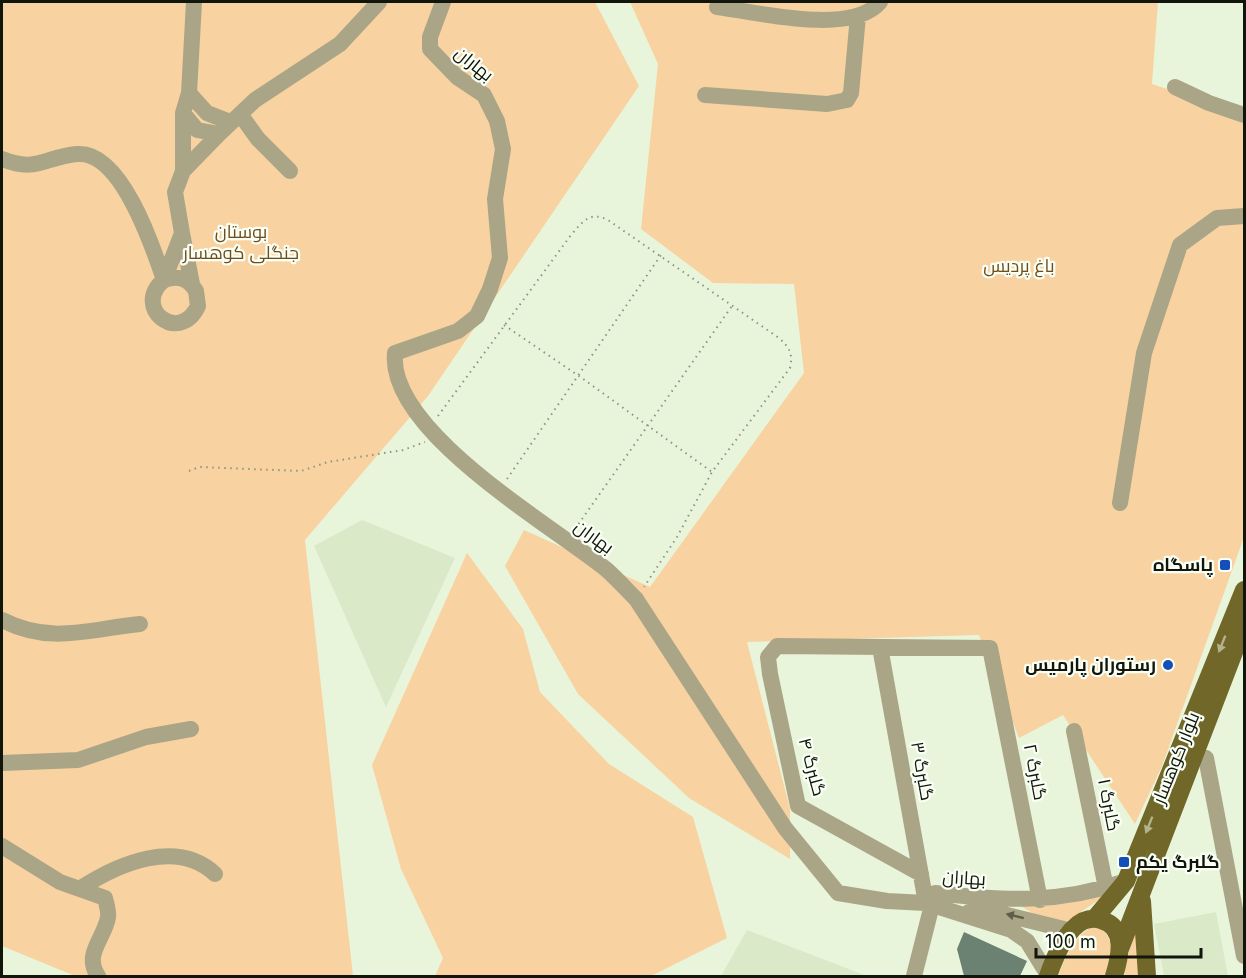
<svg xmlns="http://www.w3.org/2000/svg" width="1246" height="978" font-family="Inter,Cairo,sans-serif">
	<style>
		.built { fill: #dae9c8 }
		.green { fill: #f8d2a1 }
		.building { fill: #6b8171 }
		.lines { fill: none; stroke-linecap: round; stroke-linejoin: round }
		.path { stroke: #8c9582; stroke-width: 2; stroke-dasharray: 1.5 4.5; stroke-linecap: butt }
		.minor { stroke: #aaa586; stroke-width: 16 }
		.major { stroke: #706728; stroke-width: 18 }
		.oneway { fill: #b5b38e }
		.oneway2 { fill: #5e5d49 }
		.poi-dot { fill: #124fbb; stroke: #fafff5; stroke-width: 2 }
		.labels { text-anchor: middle; stroke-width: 4.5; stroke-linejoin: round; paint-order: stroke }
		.street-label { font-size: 18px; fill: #11150c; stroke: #fafff5 }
		.park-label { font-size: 18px; fill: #6e4d1d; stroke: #fafff5 }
		.poi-label { font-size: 18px; font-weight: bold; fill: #11150c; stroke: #fafff5; text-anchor: end }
	</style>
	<rect width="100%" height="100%" fill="#e9f5db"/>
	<path class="built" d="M362 520 455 558 386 707 314 546Z
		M1216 912 1228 976H1164L1154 924Z
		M747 930 867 976H721Z"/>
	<path class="green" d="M2 2H595L639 86 428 396 305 540 353 976H75L2 946Z
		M630 2H1158L1152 84 1244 114V537L1162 766 1135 824 1063 715 1019 738 979 635 747 642 790 809V859L689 798 578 694 505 566 524 530 650 587 804 373 794 284 713 283 641 229 658 64Z
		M467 553 523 629 540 692 609 764 693 817 727 938 651 976H435L443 958 401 869 372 765Z
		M1115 889 1063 924 1035 915 1021 906Z
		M1138 916 1140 976H1125L1124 972Z
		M1097 925C1117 940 1111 954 1105 976H1058C1065 958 1076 931 1097 925Z"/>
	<path class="building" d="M964 932 1027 961 1020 976H964L957 949Z"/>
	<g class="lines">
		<path class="path" d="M504 325 579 376 712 472
			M438 416 571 235C583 221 590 211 608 220L779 338C790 348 793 354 790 368L712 472 677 537 644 587
			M189 471 199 467 301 471 328 462 403 450 425 442
			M507 479 661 255
			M575 529 732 306"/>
		<path class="minor" d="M443 2 430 37V49L457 77 484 95 497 121 503 149 495 199 500 258 490 289 477 316 458 331 395 353C387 431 553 526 607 570 617 579 627 590 636 599L785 828 838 893 887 901 926 903 935 893C1004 901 1059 904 1126 881
			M717 7C757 12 852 36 880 2
			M1175 87 1209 103 1244 115
			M189 93 207 113 230 122
			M705 95 827 104 847 100 851 93 858 16
			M183 113 197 130 219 134 255 100 340 44 379 2
			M240 114 258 139 290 171
			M2 159C37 173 44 157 77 154 121 150 153 247 164 280
			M183 171 219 134
			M182 233 192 284
			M164 280C178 275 188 278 196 291L198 306C179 346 131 307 164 280L182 233 175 192 183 171V113L189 93 194 2
			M1120 503 1144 353 1180 245 1217 218 1244 216
			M2 620C51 645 89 629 140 624
			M880 647 926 903 1011 930 1027 941 1048 975
			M1074 731 1106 888
			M1206 758 1244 956
			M2 763 78 760 146 737 191 729
			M2 846 60 882 105 898C106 903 109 911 108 917 105 938 83 954 98 976
			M921 874 798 806 770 674 768 657 777 646 990 648 1040 900
			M81 888C118 864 177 838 215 874
			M969 912H995L1072 931
			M914 976 934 897"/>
		<path class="major" d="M1142 901 1147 976
			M1095 918 1126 881 1244 590
			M1120 949 1244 626
			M1048 976C1054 959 1065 930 1083 921 1088 919 1095 918 1101 920 1127 927 1120 957 1114 976"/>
	</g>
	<defs><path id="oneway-solid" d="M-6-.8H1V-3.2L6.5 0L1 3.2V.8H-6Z" transform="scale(1.5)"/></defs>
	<g class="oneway">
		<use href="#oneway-solid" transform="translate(1222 644) rotate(112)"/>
		<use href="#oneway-solid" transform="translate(1149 825) rotate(112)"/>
	</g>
	<use class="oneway2" href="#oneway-solid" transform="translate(1015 916) rotate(-166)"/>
	<g class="poi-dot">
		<rect x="1219" y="559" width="12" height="12" rx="3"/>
		<circle cx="1168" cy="665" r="6"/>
		<rect x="1118" y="856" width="12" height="12" rx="3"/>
	</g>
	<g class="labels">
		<g class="street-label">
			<text transform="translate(474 64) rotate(39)" y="6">بهاران</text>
			<text transform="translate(594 537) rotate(36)" y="6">بهاران</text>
			<text transform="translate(1176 758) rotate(-68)" y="6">بلوار کوهسار</text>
			<text transform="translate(812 767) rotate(75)" y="6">گلبرگ ۴</text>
			<text transform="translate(922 771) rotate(80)" y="6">گلبرگ ۳</text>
			<text transform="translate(1035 772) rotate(79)" y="6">گلبرگ ۲</text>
			<text transform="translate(1109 805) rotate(79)" y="6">گلبرگ ۱</text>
			<text transform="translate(964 878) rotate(3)" y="6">بهاران</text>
		</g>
		<g class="park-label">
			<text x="241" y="238">بوستان<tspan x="241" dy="21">جنگلی کوهسار</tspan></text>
			<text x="1019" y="272">باغ پردیس</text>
		</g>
		<g class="poi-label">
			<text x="1213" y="571">پاسگاه</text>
			<text x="1156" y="671">رستوران پارمیس</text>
			<text x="1136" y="868" text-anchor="start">گلبرگ یکم</text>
		</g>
	</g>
	<rect width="1246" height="978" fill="none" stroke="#11150c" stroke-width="6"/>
	<path d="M1036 948v9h165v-9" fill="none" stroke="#11150c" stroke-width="3"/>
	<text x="1045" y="948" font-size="18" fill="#11150c" stroke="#fafff5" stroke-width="4.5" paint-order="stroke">100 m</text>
</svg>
